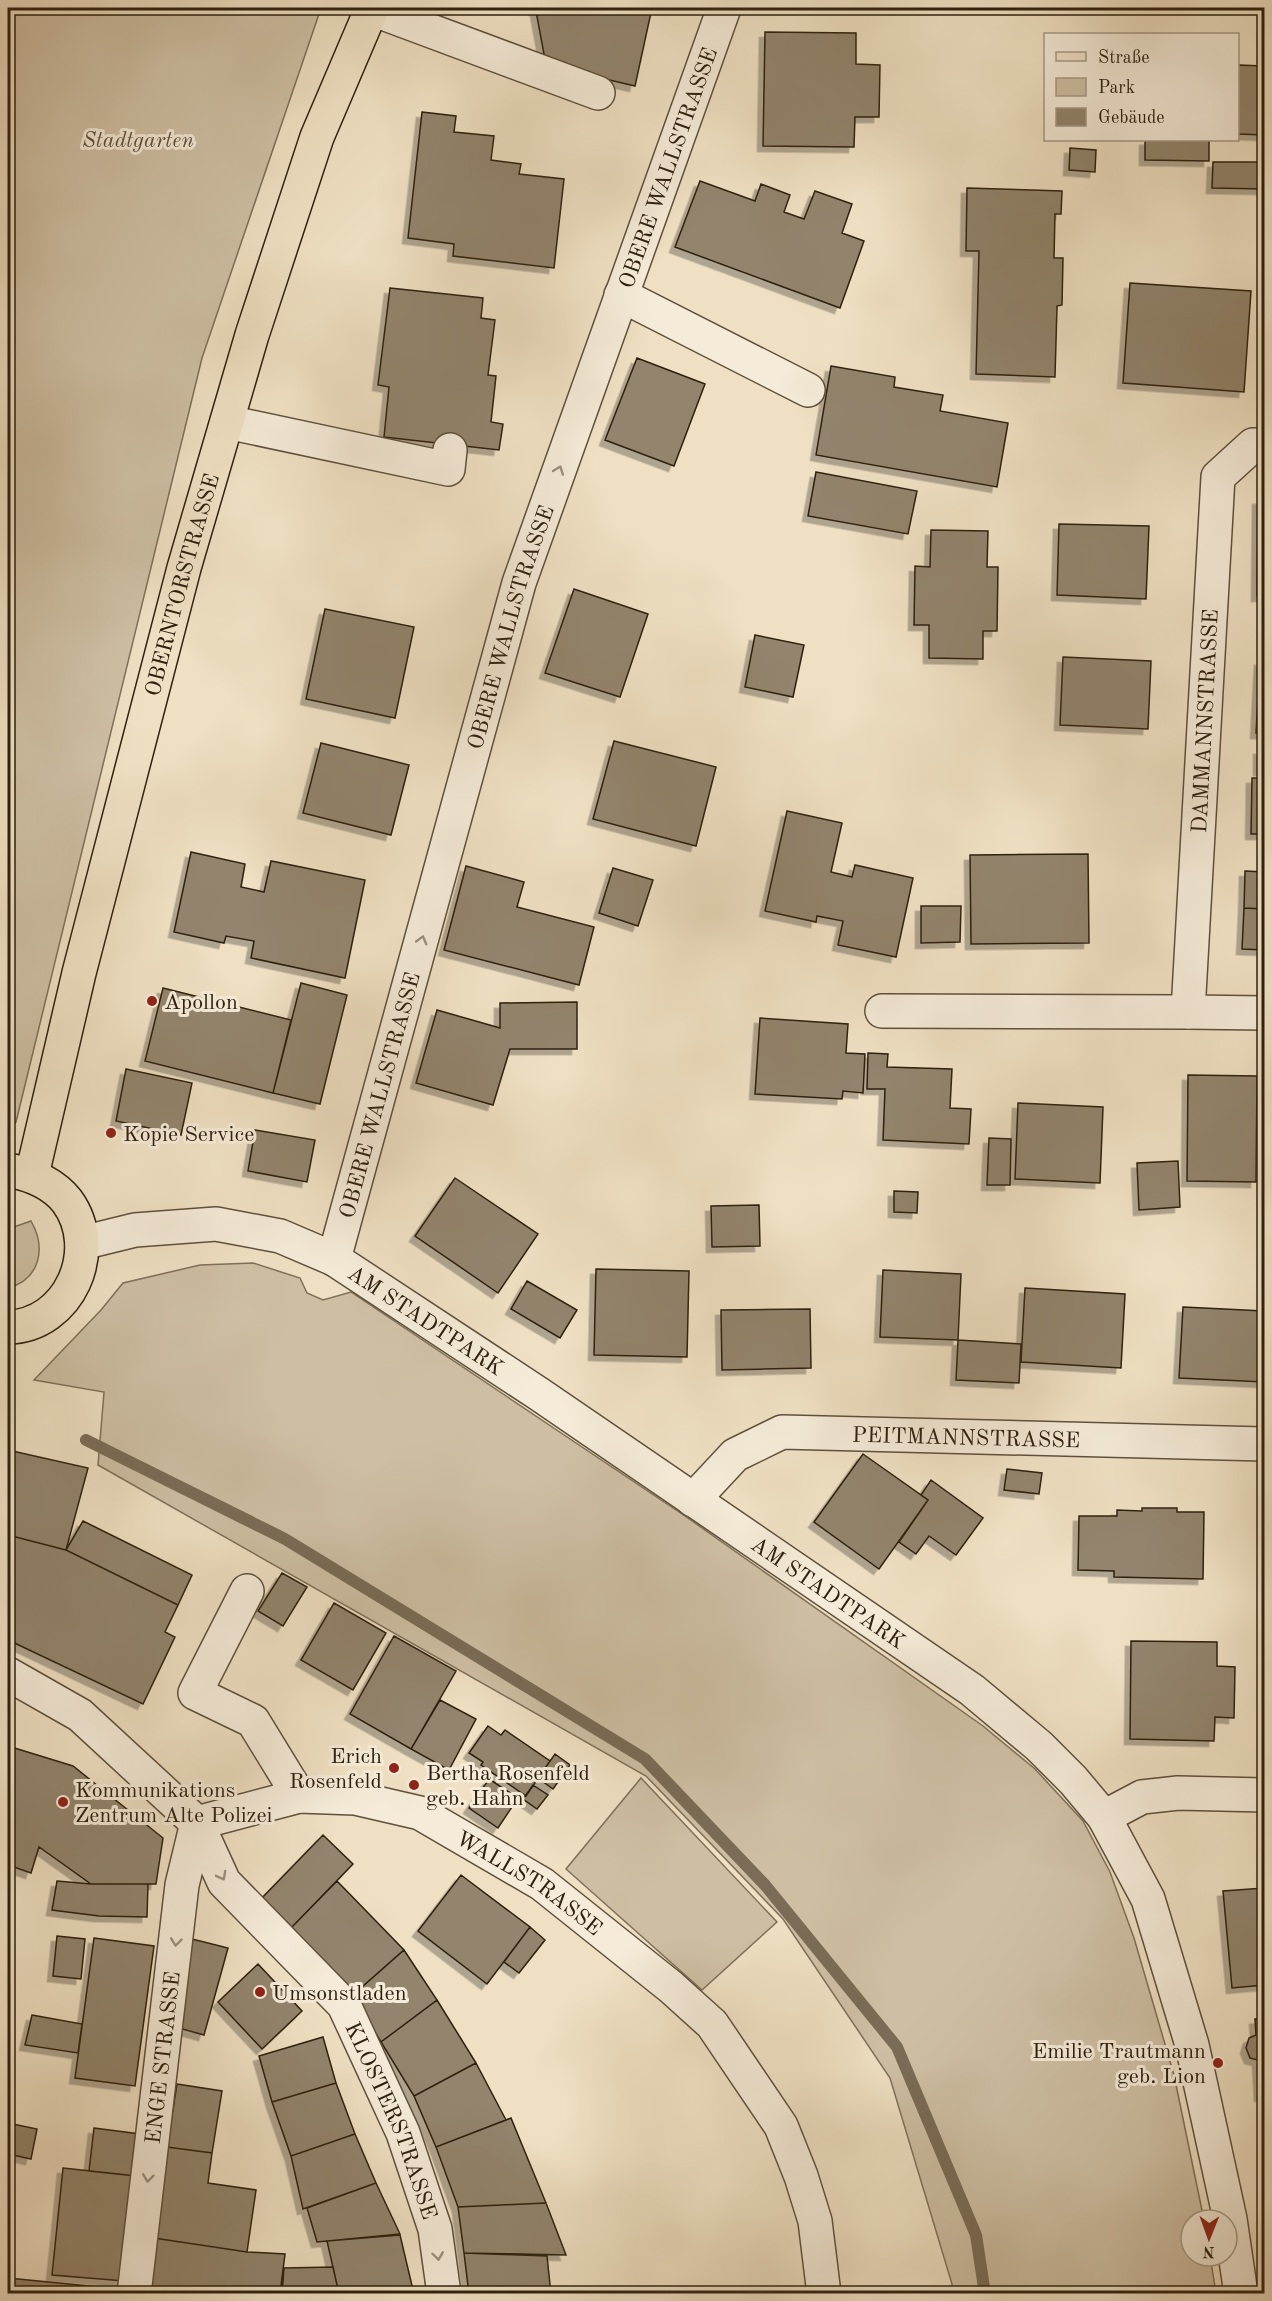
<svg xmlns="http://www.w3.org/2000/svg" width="1272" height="2301" font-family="'Old Standard TT',serif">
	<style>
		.green { fill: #cebfa4; stroke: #7e705a; stroke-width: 1.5 }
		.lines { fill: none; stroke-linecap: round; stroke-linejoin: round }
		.stream { stroke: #7a6c56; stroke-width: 12 }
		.building { fill: #92846d; stroke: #2e200f; stroke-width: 1.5; filter: url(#shadow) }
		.minor-casing { stroke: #5e503c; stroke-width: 36 }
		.major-casing { stroke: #2e200f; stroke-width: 36 }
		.minor { stroke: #f5ebd8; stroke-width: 33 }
		.major { stroke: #efe0c3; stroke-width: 33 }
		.oneway { stroke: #9b907e }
		.poi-dot { fill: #8f2418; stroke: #f5ebd8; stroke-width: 2 }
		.labels { text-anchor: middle; stroke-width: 6; stroke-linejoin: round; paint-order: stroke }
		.park-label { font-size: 22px; font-style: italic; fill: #5e503c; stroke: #f5ebd8 }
		.street-label { font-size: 22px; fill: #2e200f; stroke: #f5ebd8 }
		.poi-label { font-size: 22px; fill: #2e200f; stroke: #f5ebd8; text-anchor: start }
	</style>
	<defs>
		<filter id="shadow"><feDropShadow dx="-5.5" dy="5.5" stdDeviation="0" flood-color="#0004"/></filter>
	</defs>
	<rect width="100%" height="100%" fill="#efe0c3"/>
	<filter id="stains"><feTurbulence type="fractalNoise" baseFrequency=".00333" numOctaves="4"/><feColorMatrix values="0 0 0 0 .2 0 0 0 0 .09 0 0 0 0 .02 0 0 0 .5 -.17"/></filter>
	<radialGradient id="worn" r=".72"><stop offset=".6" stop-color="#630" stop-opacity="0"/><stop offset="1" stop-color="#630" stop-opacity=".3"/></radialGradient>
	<path class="green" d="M8 8H321L202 358 16 1122 8 1129Z
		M31 1221C46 1247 41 1279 8 1288V1229Z
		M253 1263 300 1278 307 1293 323 1300 351 1292 685 1516 983 1726 1035 1769 1083 1821 1110 1872 1134 1938 1174 2075 1204 2220H1191V2256H1210L1216 2293H952V2284L890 2078 783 1919 646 1776 98 1465 104 1392 34 1380 101 1310 123 1283 200 1265Z
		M641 1778 777 1922 702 1990 566 1869Z"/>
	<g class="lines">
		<path class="stream" d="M86 1440 285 1539 645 1759 765 1885 897 2047 976 2235 985 2294"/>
	</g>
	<path class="building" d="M533 8H652L635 86 546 65 536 11Z
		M765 32 856 33V64L880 65 879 117H855L854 147 763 146Z
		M1238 65 1264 66V135L1238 134Z
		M422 112 456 116 454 132 494 136 491 160 521 164 519 174 564 179 554 268 453 256 454 244 408 238Z
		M1145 140H1209V161L1145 160Z
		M1070 148 1096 150 1095 172 1069 170Z
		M1213 162H1264V189L1212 188Z
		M700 181 755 201 761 184 790 195 784 212 804 219 815 191 852 204 842 233 864 241 840 308 675 247Z
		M967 188 1062 191 1061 214H1055L1054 258H1063L1062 305 1057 306 1055 377 976 374 979 251H966Z
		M1130 283 1251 291 1244 392 1123 383Z
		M390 288 483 298 481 318 495 320 488 375 496 376 491 422 503 424 499 450 384 437 389 387 378 385Z
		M637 358 705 384 674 466 605 440Z
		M831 366 895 377 894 387 943 395 940 411 1008 423 997 487 816 455Z
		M816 472 917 491 908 534 808 516Z
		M1258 499H1264V596H1257Z
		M1059 524 1149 526 1146 599 1057 595Z
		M931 530 988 531 987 567H998L997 631H983V659L929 658V625H914L915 566 930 567Z
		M574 589 648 614 620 697 545 673Z
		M325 609 414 627 395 718 306 699Z
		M755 635 804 645 793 697 745 687Z
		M1063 657 1151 661 1148 729 1060 725Z
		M1260 660 1264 661V733H1256Z
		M614 741 716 767 696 846 593 819Z
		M321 743 409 765 391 835 303 813Z
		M1259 749H1264V770H1259Z
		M1252 778H1264V834H1251Z
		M787 811 842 823 831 872 852 877 855 865 913 878 896 957 838 945 843 921 817 916 816 922 765 911Z
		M191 852 245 864 241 887 264 892 271 861 365 880 345 978 251 958 254 941 226 936 224 943 174 932Z
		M1088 854 1089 943 971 944 970 855Z
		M466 866 524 882 517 907 594 927 579 985 444 950Z
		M613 868 653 880 638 926 599 913Z
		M1245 871 1264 872V909L1244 908Z
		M921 906H961L960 942 921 943Z
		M1244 908 1264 909V950L1242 949Z
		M301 983 347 995 320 1104 273 1093Z
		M163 988 291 1020 273 1093 145 1061Z
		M577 1002V1049H510L493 1105 416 1083 437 1010 500 1028V1003Z
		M760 1018 848 1024 846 1053 865 1054 863 1093 843 1091 842 1099 755 1094Z
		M868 1053 888 1054 887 1067 952 1069 950 1108 971 1109 969 1144 883 1140 885 1089H867Z
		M126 1069 192 1083 181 1135 116 1121Z
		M1188 1075 1257 1076 1256 1182 1187 1181Z
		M1018 1103 1103 1107 1100 1183 1015 1179Z
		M255 1130 315 1140 307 1182 248 1171Z
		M989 1138 1011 1139 1010 1185H987Z
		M1178 1161 1180 1207 1139 1210 1137 1163Z
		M455 1178 538 1234 498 1293 415 1236Z
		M894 1191 918 1192 917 1213 894 1212Z
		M759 1205 760 1246 712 1247 711 1206Z
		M596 1269 689 1271 687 1357 594 1355Z
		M883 1270 961 1274 958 1340 880 1337Z
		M527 1281 577 1310 560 1338 511 1309Z
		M1025 1288 1125 1294 1121 1368 1021 1362Z
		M1183 1307 1264 1311V1382L1179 1378Z
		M810 1309 811 1368 722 1370 721 1310Z
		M958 1340 1021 1344 1019 1383 956 1380Z
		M8 1450 88 1468 66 1550 8 1535Z
		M863 1454 928 1500 879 1569 814 1522Z
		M1007 1469 1042 1473 1039 1494 1004 1490Z
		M931 1480 983 1518 956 1555 929 1536 916 1554 899 1542 928 1500 921 1495Z
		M1142 1508H1177V1512H1204L1203 1579 1114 1577V1571L1078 1570 1079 1516H1117V1510L1142 1511Z
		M83 1521 192 1575 178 1605 66 1550Z
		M8 1535 66 1550 178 1605 165 1632 175 1637 143 1704 8 1640Z
		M282 1573 307 1587 283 1626 258 1611Z
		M334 1603 386 1633 353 1690 301 1660Z
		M394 1636 456 1671 411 1749 350 1714Z
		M1131 1641 1217 1642V1666L1235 1667 1234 1718 1215 1717 1214 1741 1130 1739Z
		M440 1700 476 1719 449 1770 411 1749Z
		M488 1726 501 1735 505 1730 550 1761 526 1796 481 1765 483 1762 469 1753Z
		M8 1746 73 1766 163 1838 156 1884H91L39 1847 31 1873 8 1865Z
		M555 1754 570 1765 553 1789 538 1778Z
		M489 1779 518 1798 498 1828 469 1808Z
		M533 1785 548 1795 537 1809 523 1799Z
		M323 1835 353 1864 290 1929 260 1900Z
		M461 1875 530 1927 487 1984 418 1931Z
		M57 1881 91 1884H148L147 1917 99 1916 52 1910Z
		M337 1881 404 1950 353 1995 290 1929Z
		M1264 1888V1985L1232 1988 1223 1891Z
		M530 1927 545 1940 519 1973 504 1962Z
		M57 1936 85 1939 81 1979 53 1976Z
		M94 1938 154 1946 135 2086 75 2078Z
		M192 1939 228 1948 204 2035 168 2025Z
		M404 1950 437 2000 381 2042 353 1995Z
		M258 1964 302 2011 262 2049 218 2002Z
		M437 2000 476 2063 414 2096 381 2042Z
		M32 2015 82 2024 78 2053 25 2045Z
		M1264 2018V2095L1260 2096 1258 2060 1250 2058 1246 2048 1249 2038 1256 2035 1255 2019Z
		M323 2037 336 2083 272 2102 259 2056Z
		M476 2063 506 2120 436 2147 414 2096Z
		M336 2083 355 2134 291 2156 272 2102Z
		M177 2084 222 2091 212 2153 167 2147Z
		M511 2118 546 2203 458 2207 436 2147Z
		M8 2123 37 2129 31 2159 8 2154Z
		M94 2128 140 2134 136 2176 89 2171Z
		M355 2134 376 2183 303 2209 291 2156Z
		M167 2147 212 2153 208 2183 256 2190 247 2252 154 2238Z
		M63 2168 136 2176 124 2281 52 2275Z
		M376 2183 400 2234 317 2242 307 2208Z
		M546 2203 566 2255 464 2253 458 2207Z
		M400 2235 414 2294H339L327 2241Z
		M154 2238 247 2252 285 2254 280 2294H147Z
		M464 2253 547 2256 551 2294H469Z
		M333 2267 339 2294H282L284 2268Z
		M8 2278 109 2288V2294H8Z"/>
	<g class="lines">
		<g class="minor-casing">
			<g id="minor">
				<path d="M372 9 598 93"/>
				<path d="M621 295 808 390"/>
				<path d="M227 422 448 469 450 450"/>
				<path d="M1264 445H1253L1218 477 1188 1012 1264 1013"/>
				<path d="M882 1011 1188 1012"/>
				<path id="s1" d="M82 1243 135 1230 216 1224 280 1236 334 1259 539 1394 972 1690 1039 1746 1073 1780 1104 1817 1148 1899 1192 2045 1230 2219 1241 2294"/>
				<path id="s2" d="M334 1259 519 583 724 8"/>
				<path id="s3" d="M693 1500 735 1455 782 1432 1264 1444"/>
				<path d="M247 1591 195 1693 253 1721 299 1796"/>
				<path id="s4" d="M8 1674 80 1715 197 1823 224 1882 344 2005 403 2133 435 2229 444 2294"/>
				<path d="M1104 1817 1142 1797 1178 1793 1264 1795"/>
				<path id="s5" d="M197 1823 299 1796 355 1798 420 1813 542 1884 671 1987 712 2024 781 2126 801 2176 815 2221 824 2294"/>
				<path id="s6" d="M134 2294 182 1885 197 1823"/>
			</g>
		</g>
		<g class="major-casing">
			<g id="major">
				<path d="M8 1170C30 1174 52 1182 67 1201 103 1250 69 1326 8 1327"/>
				<path id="s7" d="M32 1175 79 973 184 568 252 335 317 137 372 8"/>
			</g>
		</g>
		<use href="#minor" class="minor"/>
		<use href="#major" class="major"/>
	</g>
	<defs><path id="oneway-chevron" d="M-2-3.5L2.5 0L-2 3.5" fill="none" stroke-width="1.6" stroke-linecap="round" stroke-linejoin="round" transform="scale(1.5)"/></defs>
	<g class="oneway">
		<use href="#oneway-chevron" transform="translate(559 470) rotate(-70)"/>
		<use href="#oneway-chevron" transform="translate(422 940) rotate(-75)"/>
		<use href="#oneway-chevron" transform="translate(222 1876) rotate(62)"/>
		<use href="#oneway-chevron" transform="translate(176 1942) rotate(97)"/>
		<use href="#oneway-chevron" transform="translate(148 2178) rotate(97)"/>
		<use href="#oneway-chevron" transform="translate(438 2256) rotate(82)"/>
	</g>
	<g class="poi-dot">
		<circle cx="152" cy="1001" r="6"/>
		<circle cx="111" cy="1133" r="6"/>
		<circle cx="394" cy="1768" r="6"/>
		<circle cx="414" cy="1785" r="6"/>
		<circle cx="63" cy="1802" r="6"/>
		<circle cx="260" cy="1992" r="6"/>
		<circle cx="1218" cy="2063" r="6"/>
	</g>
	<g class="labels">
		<g class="park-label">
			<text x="138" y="147">Stadtgarten</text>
		</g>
		<g class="street-label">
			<text dy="8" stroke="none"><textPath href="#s2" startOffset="1142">OBERE WALLSTRASSE</textPath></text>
			<text dy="8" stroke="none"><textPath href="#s7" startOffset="609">OBERNTORSTRASSE</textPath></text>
			<text dy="8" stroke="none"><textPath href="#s2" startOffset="656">OBERE WALLSTRASSE</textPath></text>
			<text transform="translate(1204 721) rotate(-87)" y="8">DAMMANNSTRASSE</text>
			<text dy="8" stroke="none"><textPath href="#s2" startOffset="170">OBERE WALLSTRASSE</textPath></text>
			<text dy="8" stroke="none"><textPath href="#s1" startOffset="370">AM STADTPARK</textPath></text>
			<text dy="8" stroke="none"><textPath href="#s3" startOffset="298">PEITMANNSTRASSE</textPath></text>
			<text dy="8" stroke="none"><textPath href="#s1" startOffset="856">AM STADTPARK</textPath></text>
			<text dy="8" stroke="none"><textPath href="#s5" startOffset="358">WALLSTRASSE</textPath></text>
			<text dy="8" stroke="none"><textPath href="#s6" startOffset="238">ENGE STRASSE</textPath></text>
			<text dy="8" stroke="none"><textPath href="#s4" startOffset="604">KLOSTERSTRASSE</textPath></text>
		</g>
		<g class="poi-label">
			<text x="164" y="1009">Apollon</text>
			<text x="123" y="1141">Kopie Service</text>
			<text x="382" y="1763" text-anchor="end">Erich<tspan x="382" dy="25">Rosenfeld</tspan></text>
			<text x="426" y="1780">Bertha Rosenfeld<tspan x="426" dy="25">geb. Hahn</tspan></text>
			<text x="75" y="1797">Kommunikations<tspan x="75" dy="25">Zentrum Alte Polizei</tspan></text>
			<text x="272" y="2000">Umsonstladen</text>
			<text x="1206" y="2058" text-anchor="end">Emilie Trautmann<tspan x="1206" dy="25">geb. Lion</tspan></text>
		</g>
	</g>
	<rect width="1272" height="2301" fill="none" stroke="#efe0c3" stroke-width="30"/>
	<rect x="9" y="9" width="1254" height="2283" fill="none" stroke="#2e200f" stroke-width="3"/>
	<rect x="15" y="15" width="1242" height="2271" fill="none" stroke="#2e200f" stroke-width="1.5"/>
	<rect x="1044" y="33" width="195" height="108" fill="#f5ebd8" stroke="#a59a88" stroke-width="1.5"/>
	<rect x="1056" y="52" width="30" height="9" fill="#efe0c3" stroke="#a59a88" stroke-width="1.5"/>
	<text x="1098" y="63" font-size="18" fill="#2e200f">Straße</text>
	<rect x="1056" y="78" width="30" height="18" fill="#cebfa4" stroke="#a59a88" stroke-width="1.5"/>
	<text x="1098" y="93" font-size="18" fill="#2e200f">Park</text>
	<rect x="1056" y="108" width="30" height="18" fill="#92846d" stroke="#a59a88" stroke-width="1.5"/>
	<text x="1098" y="123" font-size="18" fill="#2e200f">Gebäude</text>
	<g transform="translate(1209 2238) rotate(181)"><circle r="28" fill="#f5ebd8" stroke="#a59a88" stroke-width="1.5"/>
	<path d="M0-4.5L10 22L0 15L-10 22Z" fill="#8f2418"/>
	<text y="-9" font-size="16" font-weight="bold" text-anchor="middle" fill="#2e200f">N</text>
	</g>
	<rect width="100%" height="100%" filter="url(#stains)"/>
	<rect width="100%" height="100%" fill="url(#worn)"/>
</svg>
